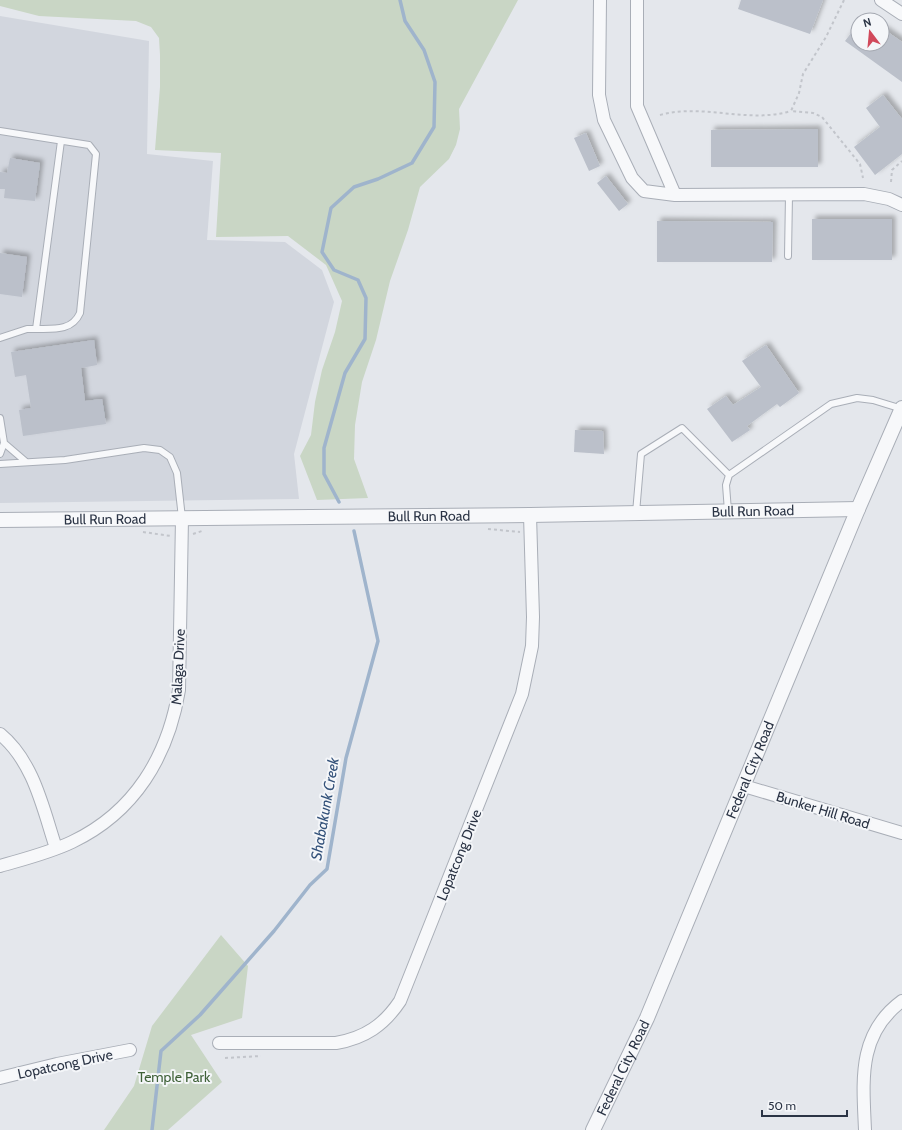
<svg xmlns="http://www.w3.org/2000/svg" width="902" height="1130" font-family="Cabin,sans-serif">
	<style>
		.built { fill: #d2d6de }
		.green { fill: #c9d6c5 }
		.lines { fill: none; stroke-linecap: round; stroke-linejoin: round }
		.stream { stroke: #9fb4cc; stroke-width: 3.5 }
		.building { fill: #bbc0ca; filter: url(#shadow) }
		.service-casing { stroke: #a9aeb7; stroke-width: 8 }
		.minor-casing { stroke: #a9aeb7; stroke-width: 14 }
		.tertiary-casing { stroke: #a9aeb7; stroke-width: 16 }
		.path { stroke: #c2c5cb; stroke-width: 2; stroke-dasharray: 3 3; stroke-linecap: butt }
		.service { stroke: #f7f8fa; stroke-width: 6 }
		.minor { stroke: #f7f8fa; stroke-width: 12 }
		.tertiary { stroke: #f7f8fa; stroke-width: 14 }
		.labels { text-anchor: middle; stroke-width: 4; stroke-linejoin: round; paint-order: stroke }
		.street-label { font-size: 14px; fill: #2b3445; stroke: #f4f6f9 }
		.park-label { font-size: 14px; fill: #3f6138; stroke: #f4f6f9 }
		.water-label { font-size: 15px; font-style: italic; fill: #34527a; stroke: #f4f6f9 }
	</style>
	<defs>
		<filter id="shadow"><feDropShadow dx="3.5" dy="-3.5" stdDeviation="2" flood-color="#0004"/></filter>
	</defs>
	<rect width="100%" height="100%" fill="#e4e7ec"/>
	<path class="built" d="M0 16 149 41 147 154 213 161 207 240 285 242 322 270 334 302 294 454 299 499 0 503Z"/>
	<path class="green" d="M0 0H518L459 109 460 129 456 145 449 159 420 187 408 230 390 281 376 340 362 382 355 425 354 459 368 498 317 500 300 456 311 435 315 402 322 370 335 332 342 301 326 265 288 236 216 237 221 153 155 150 160 87V55L159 38 151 27 136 21 39 16 0 6Z
		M221 935 248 966 242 1018 191 1035 222 1082 168 1130H104L134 1086 152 1026Z"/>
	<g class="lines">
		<path class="stream" d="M339 502 324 474V448L345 373 365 339 366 298 358 280 334 270 322 252 331 208 354 187 378 179 412 163 434 127 435 82 424 50 405 21 400 0
			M152 1130 161 1051 200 1015 274 931 310 885 327 869 346 758 378 641 354 531"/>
	</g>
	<path class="building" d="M741 0H823L810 34 738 9Z
		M858 24V44H882V28L902 42V82L845 41Z
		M883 95 902 119V154L875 175 854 147 880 127 866 108Z
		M818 129V167H711V130Z
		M586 133 600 166 589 171 574 138Z
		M10 158 40 163 35 201 4 198 5 189H0V172L7 173Z
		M606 176 628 204 619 211 597 183Z
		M812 219H892V260H812Z
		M657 221 773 222 772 262H657Z
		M0 253 27 257 22 297 0 294Z
		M94 340 97 365 81 368 85 401 102 399 106 424 23 436 19 410 31 408 26 375 15 377 11 352Z
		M766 345 799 393 780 407 777 404 747 426 750 430 732 442 707 409 726 396 733 405 761 387 742 361Z
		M575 430 603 431 604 454 574 452Z"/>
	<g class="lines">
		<g class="service-casing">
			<path id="service" d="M0 131 89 145 96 154 80 313C72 331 54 329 36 329L61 141
				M788 256 789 195
				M0 338 27 329H36
				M0 418 4 443 25 461
				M0 454 4 443
				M0 464 65 460 144 448 160 450 170 457 177 473 182 518
				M728 511 726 485 729 475 831 404 857 398 873 400 902 409
				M636 513 641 454 682 428 729 475"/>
		</g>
		<g class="minor-casing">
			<path id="minor" d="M600 0 599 95 604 120 632 178 644 191 675 195 864 194 889 199 902 205
				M637 0V106L675 195
				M881 0 902 14
				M0 734C34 762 43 809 56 848
				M744 786 902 833
				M0 866C24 859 49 853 72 842 135 812 168 756 179 690L182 518
				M219 1043H336C365 1038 384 1025 400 1001L522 694 532 646 533 617 530 515
				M0 1078 57 1064 130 1050
				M865 1130C863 1081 857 1034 902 1001"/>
		</g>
		<g class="tertiary-casing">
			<g id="tertiary">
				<path id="s1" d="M0 520 530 515 858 509"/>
				<path id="s2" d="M593 1130 647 1018 858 509 902 408"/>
			</g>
		</g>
		<path class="path" d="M844 0 826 37 803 74 799 93 791 111 813 113 822 117 860 164 863 178
			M660 115C703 103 748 124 791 111
			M891 182 892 170 902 161
			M488 529 520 532
			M143 532 171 536
			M193 534 202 531
			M225 1058 261 1056"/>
		<use href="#service" class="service"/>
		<use href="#minor" class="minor"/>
		<use href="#tertiary" class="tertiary"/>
	</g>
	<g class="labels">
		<g class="street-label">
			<text dy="5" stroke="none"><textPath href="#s1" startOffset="753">Bull Run Road</textPath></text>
			<text dy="5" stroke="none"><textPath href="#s1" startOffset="429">Bull Run Road</textPath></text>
			<text dy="5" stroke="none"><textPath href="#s1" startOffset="105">Bull Run Road</textPath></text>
			<text transform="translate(178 667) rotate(-87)" y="5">Malaga Drive</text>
			<text dy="5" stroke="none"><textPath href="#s2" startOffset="393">Federal City Road</textPath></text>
			<text transform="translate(823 810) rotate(17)" y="5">Bunker Hill Road</text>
			<text transform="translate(459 855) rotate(-68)" y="5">Lopatcong Drive</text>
			<text transform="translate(65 1064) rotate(-12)" y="5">Lopatcong Drive</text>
			<text dy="5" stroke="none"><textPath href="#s2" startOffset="69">Federal City Road</textPath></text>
		</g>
		<g class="park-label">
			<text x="174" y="1082">Temple Park</text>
		</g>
		<g class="water-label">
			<text transform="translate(325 809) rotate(-80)" y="5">Shabakunk Creek</text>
		</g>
	</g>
	<g transform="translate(870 32) rotate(344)"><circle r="19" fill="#f4f6f9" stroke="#a4a8b1"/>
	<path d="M0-3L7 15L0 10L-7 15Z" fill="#d1495b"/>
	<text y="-6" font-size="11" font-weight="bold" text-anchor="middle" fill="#2b3445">N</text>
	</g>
	<path d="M762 1110v6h85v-6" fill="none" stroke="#2b3445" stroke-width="2"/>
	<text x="768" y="1110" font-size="12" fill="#2b3445" stroke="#f4f6f9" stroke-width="3" paint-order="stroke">50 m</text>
</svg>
